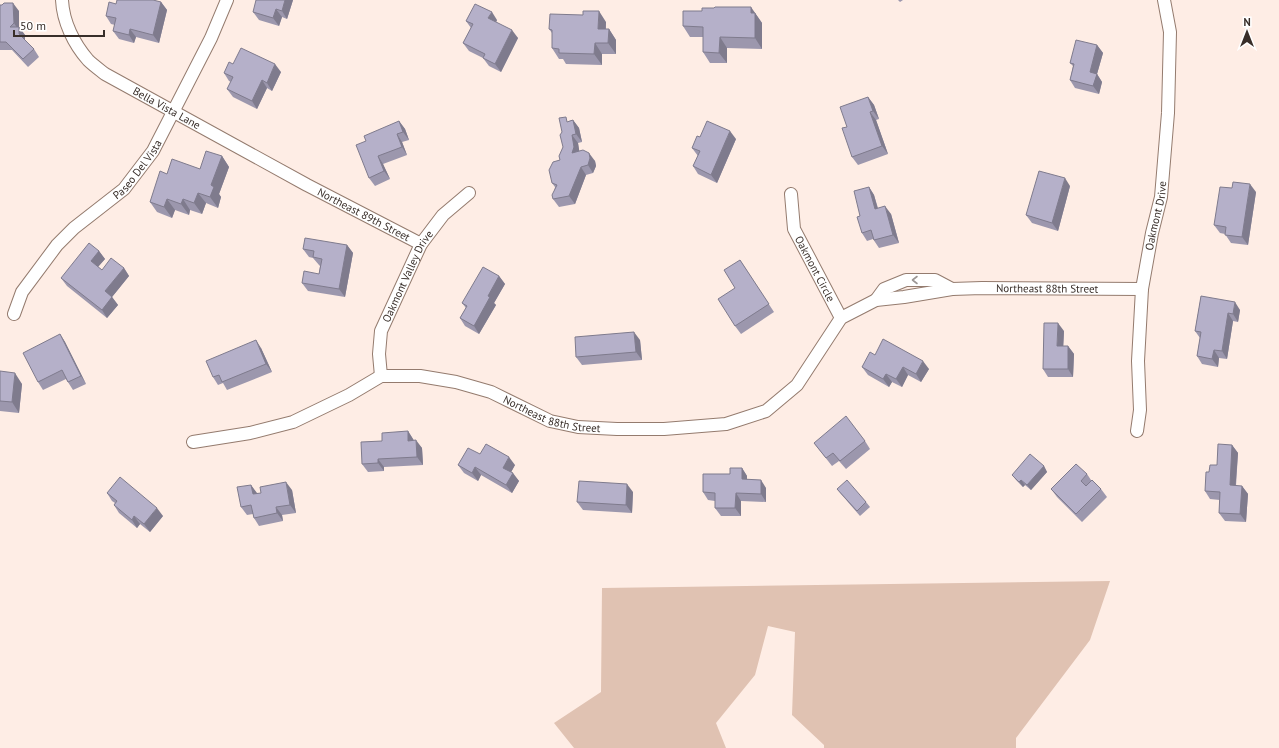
<svg xmlns="http://www.w3.org/2000/svg" width="1279" height="748" font-family="'PT Sans',sans-serif">
	<style>
		.green { fill: #e0c2b2 }
		.lines { fill: none; stroke-linecap: round; stroke-linejoin: round }
		.street-casing { stroke: #947b6e; stroke-width: 14 }
		.street { stroke: #fff; stroke-width: 12 }
		.wall { fill: #9c97ad }
		.shaded-wall { fill: #7f7b8d }
		.building { fill: #b5b0c9; stroke: #7f7b8d }
		.oneway { stroke: #9c9694 }
		.labels { text-anchor: middle; stroke-width: 4; stroke-linejoin: round; paint-order: stroke }
		.street-label { font-size: 11px; fill: #382e29; stroke: #fff }
	</style>
	<rect width="100%" height="100%" fill="#feede5"/>
	<path class="green" d="M1110 581 1090 640 1016 738V748H824V745L792 715 795 632 768 626 755 675 716 723 726 748H574L554 723 601 692 602 588Z"/>
	<g class="lines">
		<g class="street-casing">
			<g id="street">
				<path id="s1" d="M62 0C63 22 74 44 88 60 93 65 100 70 105 74L307 185 421 244"/>
				<path id="s2" d="M791 194 794 229 841 318"/>
				<path d="M876 300 884 289 906 280H935L952 289"/>
				<path id="s3" d="M14 314 22 292 57 245 74 228 124 189 153 151 211 38 227 0"/>
				<path id="s4" d="M381 376 379 354 381 331 421 244 443 215 469 193"/>
				<path id="s5" d="M1137 431 1140 410 1138 361 1142 289 1152 233 1161 197 1168 113 1170 32 1164 0"/>
				<path id="s6" d="M193 442 250 433 293 422 349 395 381 376H420L456 382 491 392 550 421 578 427 617 429H664L726 424 766 411 797 385 841 318 876 300 904 297 952 289 982 288 1142 289"/>
			</g>
		</g>
		<use href="#street" class="street"/>
	</g>
	<path class="wall" d="M293 0 287 19 282 17 279 26 259 20 253 12Z
		M898 0H903L900 2Z
		M161 2 167 10 159 43 136 37 134 43 119 39 113 31 115 25 111 24 106 16 116 4Z
		M0 5 19 11V27L25 35V40L34 49 39 57 28 67 12 50H0Z
		M755 13 762 23V49L727 48V63H710L703 52V37H690L683 26Z
		M497 20 496 22 518 38 501 72 489 66 483 58 469 51 463 43 471 28 466 21Z
		M606 22V29H609L616 40V54H602V65L566 64 563 59H559L552 48V33L549 29Z
		M1097 45 1103 53 1097 74 1102 82 1099 94 1075 88 1070 80 1073 66 1070 63Z
		M233 64 281 72 272 91 267 88 257 109 233 97 227 89 231 82 229 81 224 73Z
		M868 97 874 105 879 119 876 120 888 154 858 165 852 157 847 127Z
		M573 120 579 128 582 142 578 143 579 151 595 161 596 166 593 173 586 175 575 204 559 207 553 199 555 187 552 183 560 160 569 121Z
		M399 121 405 129 409 140 402 142 407 155 383 164 390 179 375 186 369 178 366 141Z
		M700 137 736 139 717 183 698 174 693 166 698 156 692 148Z
		M222 156 229 167 219 194 221 197 218 208 206 203 202 214 190 210 189 215 175 210 172 218 157 212 150 202 167 174 200 169Z
		M1070 186 1058 231 1032 223 1026 215Z
		M869 187 874 195 878 208 891 214 899 243 879 248 873 239 867 241 862 233 860 216Z
		M1256 192 1248 245 1231 243 1225 234 1220 233 1214 225Z
		M347 245 353 253 345 297 308 291 302 283 319 274 320 266 319 265 313 258 309 257 303 249Z
		M99 251 105 259 98 267 102 270 124 268 129 276 112 297 118 305 107 318 67 286 61 278Z
		M740 260 774 312 741 334 735 326V288Z
		M499 276 505 284 494 303 496 305 479 334 465 326 460 318 466 308 462 303Z
		M1201 296 1240 310 1238 322 1233 321 1227 359 1219 358 1218 367 1202 364 1197 356 1200 338 1195 331Z
		M1064 331 1063 346H1068L1074 354 1073 377H1048L1043 369Z
		M60 334 65 342 86 384 73 390 66 379 43 390 38 382Z
		M640 340 642 360 582 365 576 357Z
		M261 348 272 372 227 390 223 383 218 385 213 377Z
		M875 355 929 369 921 382 908 375 902 387 892 382 889 387 868 375 862 367Z
		M0 371 22 384 19 413 0 411Z
		M408 431 413 439 422 448 423 465 384 467V471L368 472 362 464 382 441Z
		M865 441 870 449 846 469 839 461 832 466 814 443Z
		M1232 445 1238 453 1236 486H1242L1248 494 1246 522 1225 521 1219 513 1220 500 1210 499 1205 491 1209 472 1217 465Z
		M458 465H515L511 472 519 481 512 493 481 475 478 481 464 473Z
		M1044 466 1047 472 1031 490 1025 485 1023 487 1016 480 1012 475Z
		M742 468 747 476V479L766 488V502L741 501V516H721L715 508V501L708 500 703 492 730 474Z
		M1087 474 1091 480 1101 489 1107 497 1082 522 1057 497 1051 489Z
		M251 485 257 494 292 490 296 513 282 515 283 521 259 526 254 518 253 514 247 515 241 507Z
		M837 489 866 502 870 507 860 516 841 494Z
		M633 492 632 513 583 510 577 502Z
		M107 493 163 516 150 532 140 524 137 528 119 513 114 505 115 503 112 501Z"/>
	<path class="shaded-wall" d="M285 0H293L287 19 282 11Z
		M161 2 167 10 159 43 153 35Z
		M13 3 19 11V31L14 23Z
		M751 7 762 23V49L755 38 751 13Z
		M276 9 282 17 279 26 273 18Z
		M599 11 606 22 605 39 598 29Z
		M492 12 497 20 494 26 488 18Z
		M19 27 25 35V42L19 34Z
		M130 29 136 37 134 43 129 35Z
		M609 29 616 40V54L608 43Z
		M512 30 518 38 501 72 495 64Z
		M720 37 727 48V63L719 53Z
		M595 43 602 54V65L594 54Z
		M1097 45 1103 53 1097 74 1102 82 1099 94 1093 86 1090 72Z
		M275 64 281 72 272 91 267 83Z
		M262 80 267 88 257 109 252 101Z
		M868 97 874 105 879 119 873 111Z
		M870 112 876 120 888 154 882 146Z
		M573 120 579 128 582 142 576 134Z
		M399 121 405 129 409 140 403 132Z
		M730 131 736 139 717 183 711 175Z
		M397 134 402 142 407 155 402 147Z
		M572 135 578 143 580 155 572 153Z
		M589 153 595 161 596 166 593 173 588 165Z
		M222 156 229 167 219 194 221 197 218 208 210 197 211 185Z
		M378 156 383 164 390 179 384 171Z
		M581 167 586 175 575 204 569 196Z
		M1065 178 1070 186 1058 231 1052 223Z
		M1250 184 1256 192 1248 245 1242 237Z
		M869 187 874 195 880 217 875 209Z
		M198 193 206 203 202 214 194 203Z
		M167 199 175 210 172 218 164 207Z
		M183 199 190 210 189 215 181 204Z
		M885 206 891 214 899 243 893 235Z
		M347 245 353 253 345 297 339 289Z
		M99 251 105 259 96 269 91 261Z
		M124 268 129 276 112 297 118 305 107 318 102 310 105 291Z
		M499 276 505 284 494 303 496 305 479 334 474 326 488 296Z
		M1235 302 1240 310 1238 322 1233 314Z
		M1228 313 1233 321 1227 359 1222 351Z
		M1058 323 1064 331 1063 354 1057 346Z
		M634 332 640 340 642 360 636 352Z
		M60 334 65 342 86 384 81 376Z
		M256 340 261 348 272 372 266 364Z
		M1068 346 1074 354 1073 377 1068 369Z
		M1214 350 1219 358 1218 367 1212 359Z
		M923 361 929 369 921 382 916 374Z
		M903 367 908 375 902 387 896 379Z
		M15 373 22 384 19 413 12 402Z
		M886 374 892 382 889 387 883 379Z
		M408 431 413 439 414 449 408 441Z
		M416 440 422 448 423 465 417 457Z
		M1232 445 1238 453 1235 493 1230 485Z
		M509 457 515 465 509 476 503 468Z
		M378 459 384 467V471L378 463Z
		M1044 466 1047 472 1031 490 1027 485Z
		M475 467 481 475 478 481 472 473Z
		M742 468 747 476V487L742 479Z
		M513 473 519 481 512 493 506 485Z
		M761 480 766 488V502L761 494Z
		M1021 480 1025 485 1023 487 1019 482Z
		M286 482 292 490 296 513 290 505Z
		M627 484 633 492 632 513 626 505Z
		M251 485 257 493 259 502 253 494Z
		M1242 486 1248 494 1246 522 1240 514Z
		M736 493 741 501V516L735 508Z
		M276 507 282 515 283 521 277 513Z
		M157 508 163 516 150 532 144 524Z
		M134 516 140 524 137 528 132 520Z"/>
	<path class="building" d="M117 0H153L161 2 153 35 130 29 129 35 113 31 116 18 106 16 109 2 116 4Z
		M256 0H285L282 11 276 9 273 18 253 12Z
		M4 3H13L14 23 10 27H19V34L34 49 23 59 6 42H0V5H2Z
		M475 4 492 12 488 18 512 30 495 64 483 58 485 54 463 43 473 24 466 21Z
		M715 7H751V13H755V38L720 37 719 53 703 52V27L683 26V11H702V8H714Z
		M583 11H599L598 29H609L608 43H595L594 54 559 53V49L552 48V30L549 29 550 14 583 15Z
		M1076 40 1097 45 1090 72 1097 74 1093 86 1070 80 1074 64 1070 63Z
		M241 48 275 64 267 83 262 80 252 101 227 89 233 77 224 73 229 62 233 64Z
		M868 97 873 111 870 112 882 146 852 157 842 128 847 127 840 107Z
		M566 117 567 122 573 120 576 134 572 135 574 147 572 153 583 150 589 153 590 158 588 165 581 167 569 196 553 199 552 195 557 185 552 183 549 170 553 162 560 160 559 156 563 147 560 135 562 132 559 118Z
		M399 121 403 132 397 134 402 147 378 156 384 171 369 178 356 145 366 141 364 136Z
		M707 121 730 131 711 175 693 166 700 151 692 148 697 136 700 137Z
		M206 151 222 156 211 185 214 187 210 197 198 193 194 203 183 199 181 204 167 199 164 207 150 202 160 171 167 174 172 159 200 169Z
		M1039 171 1065 178 1052 223 1026 215Z
		M1233 182 1250 184 1242 237 1225 235 1226 227 1214 225 1220 187 1232 188Z
		M869 187 875 209 885 206 893 235 874 240 871 230 862 233 857 217 860 216 854 191Z
		M305 238 347 245 339 289 302 283 304 271 319 274 322 259 313 257 314 251 303 249Z
		M89 243 99 251 91 261 102 270 111 258 124 268 105 291 112 297 102 310 61 278Z
		M740 260 769 304 735 326 718 299 735 288 724 270Z
		M483 267 499 276 488 296 490 297 474 326 460 318 467 306 462 303Z
		M1201 296 1235 302 1233 314 1228 313 1222 351 1214 350 1212 359 1197 356 1201 332 1195 331Z
		M1044 323H1058L1057 346H1068V369H1043Z
		M634 332 636 352 576 357 575 337Z
		M60 334 81 376 68 382 62 370 38 382 23 353Z
		M883 339 923 361 916 374 903 367 896 379 886 374 883 379 862 367 870 352 875 355Z
		M256 340 266 364 222 382 219 375 213 377 206 361Z
		M0 371 15 373 12 402 0 401Z
		M846 416 865 441 840 461 833 453 826 458 814 443Z
		M408 431V441L416 440 417 457 378 459V463L362 464 361 442 382 441V433Z
		M486 444 509 457 503 468 513 473 506 485 475 467 472 473 458 465 468 448 480 454Z
		M1218 444 1232 445 1230 485 1242 486 1240 514 1219 513 1220 492 1205 491 1206 472H1209L1210 465H1217Z
		M1030 454 1044 466 1027 485 1021 480 1019 482 1012 475Z
		M1076 464 1087 474 1081 481 1086 486 1092 480 1101 489 1076 514 1051 489Z
		M730 468H742V479L761 480V494L736 493 735 508H715V493L703 492V474H730Z
		M120 477 157 508 144 524 134 516 132 520 114 505 117 501 107 493Z
		M847 480 866 502 857 511 837 489Z
		M579 481 627 484 626 505 577 502Z
		M286 482 290 505 276 507 277 513 254 518 251 505 241 507 237 487 251 485 253 494 261 493 260 487Z"/>
	<defs><path id="oneway-chevron" d="M-2-3.5L2.5 0L-2 3.5" fill="none" stroke-width="1.6" stroke-linecap="round" stroke-linejoin="round"/></defs>
	<use class="oneway" href="#oneway-chevron" transform="translate(915 280) rotate(180)"/>
	<g class="labels">
		<g class="street-label">
			<text dy="4" stroke="none"><textPath href="#s1" startOffset="159">Bella Vista Lane</textPath></text>
			<text dy="4" stroke="none"><textPath href="#s3" startOffset="193">Paseo Del Vista</textPath></text>
			<text dy="4" stroke="none"><textPath href="#s1" startOffset="383">Northeast 89th Street</textPath></text>
			<text dy="4" stroke="none"><textPath href="#s5" startOffset="217">Oakmont Drive</textPath></text>
			<text dy="4" stroke="none"><textPath href="#s2" startOffset="80">Oakmont Circle</textPath></text>
			<text dy="4" stroke="none"><textPath href="#s4" startOffset="106">Oakmont Valley Drive</textPath></text>
			<text dy="4" stroke="none"><textPath href="#s6" startOffset="930">Northeast 88th Street</textPath></text>
			<text dy="4" stroke="none"><textPath href="#s6" startOffset="379">Northeast 88th Street</textPath></text>
		</g>
	</g>
	<g transform="translate(1247 32)" stroke="#ffffff" stroke-width="3" paint-order="stroke">
	<path d="M0-3L7 15L0 10L-7 15Z" fill="#382e29"/>
	<text y="-6" font-size="11" font-weight="bold" text-anchor="middle" fill="#382e29">N</text>
	</g>
	<path d="M14 30v6h90v-6" fill="none" stroke="#382e29" stroke-width="2"/>
	<text x="20" y="30" font-size="12" fill="#382e29" stroke="#ffffff" stroke-width="3" paint-order="stroke">50 m</text>
</svg>
